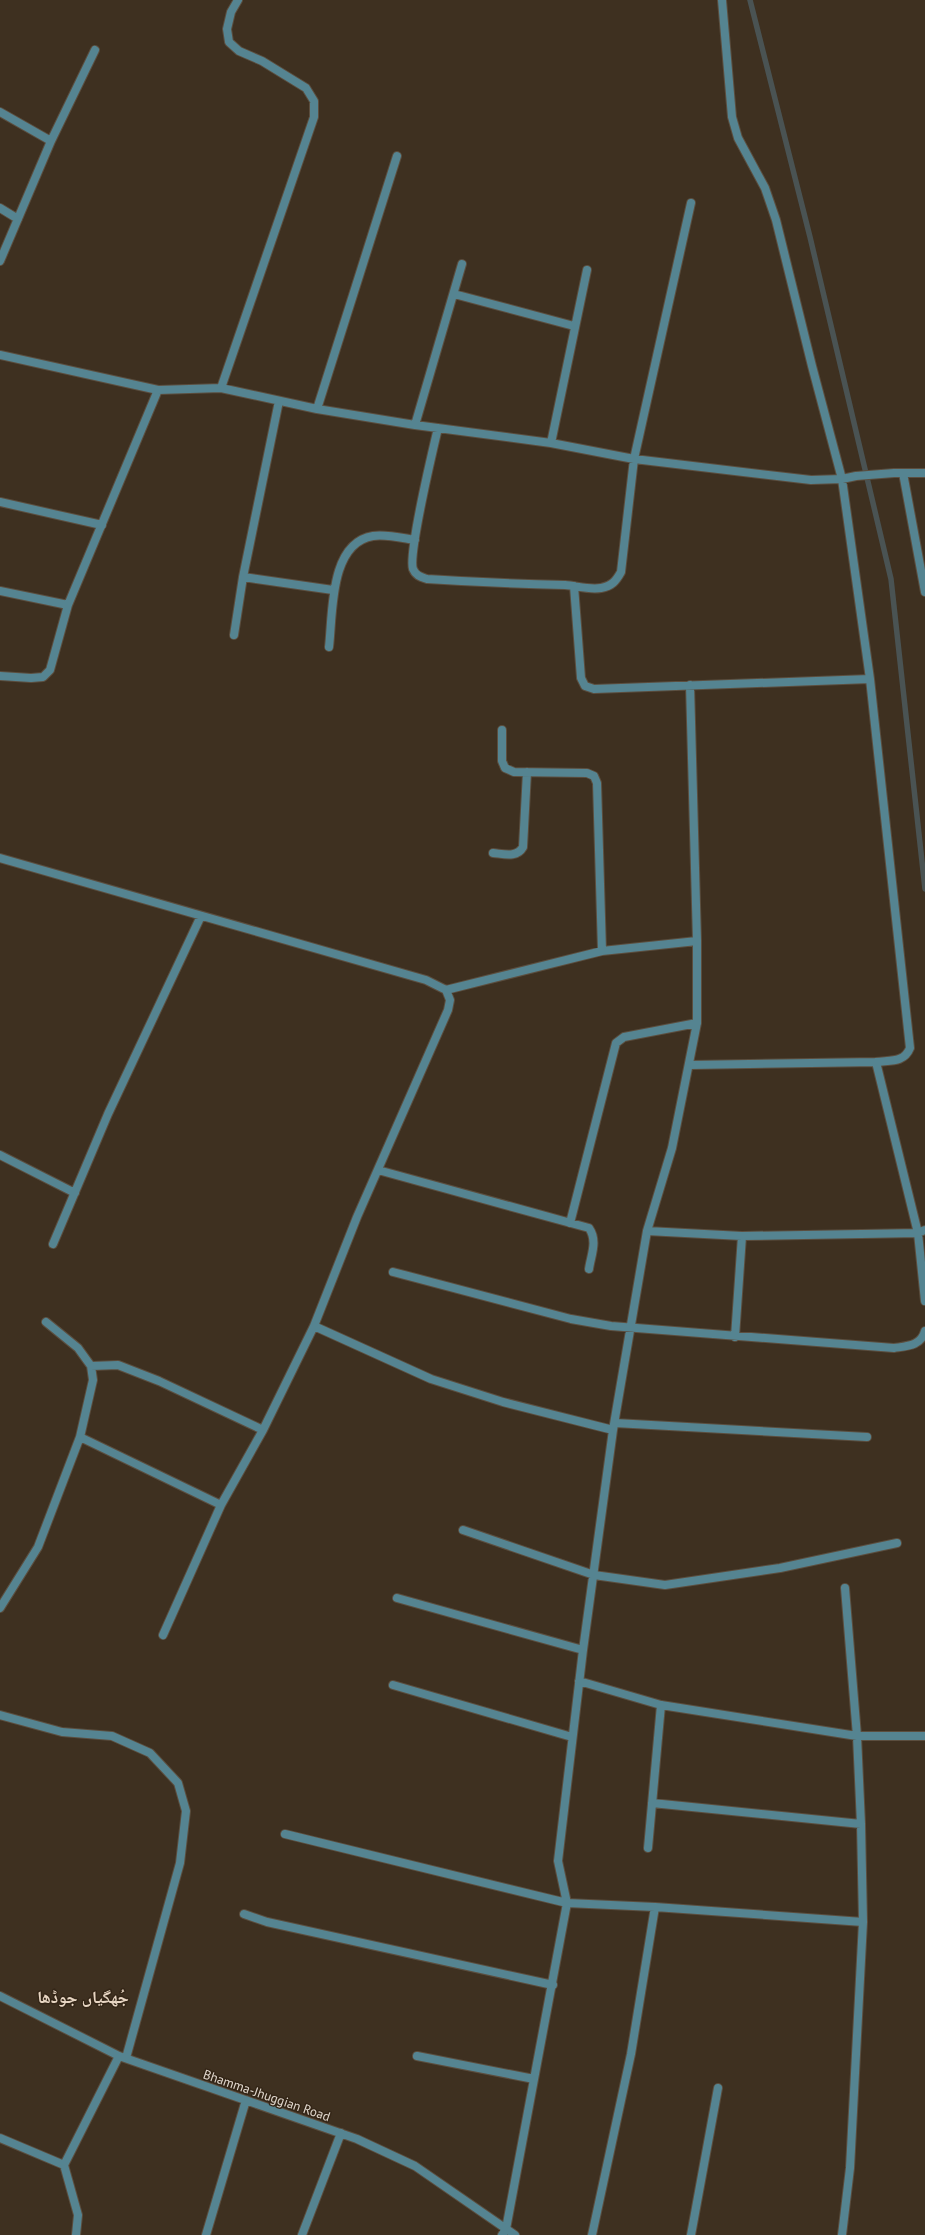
<svg xmlns="http://www.w3.org/2000/svg" width="925" height="2235" font-family="'PT Sans','Noto Naskh Arabic',sans-serif">
	<style>
		.lines { fill: none; stroke-linecap: round; stroke-linejoin: round }
		.stream { stroke: #4a5353; stroke-width: 5.5 }
		.minor-casing { stroke: #5b4e3f; stroke-width: 10 }
		.minor { stroke: #558491; stroke-width: 8 }
		.labels { text-anchor: middle; stroke-width: 3; stroke-linejoin: round; paint-order: stroke }
		.street-label { font-size: 13px; fill: #e1d8ce; stroke: #342617 }
		.district-label { font-size: 17px; font-weight: bold; fill: #e8d6c3; stroke: #342617 }
	</style>
	<rect width="100%" height="100%" fill="#3e3020"/>
	<g class="lines">
		<path class="stream" d="M750 0 810 237 891 579 925 889"/>
		<g class="minor-casing">
			<path id="minor" d="M0 112 51 141
				M0 208 18 219
				M0 261 51 141 95 50
				M454 294 574 326
				M0 355 158 390 221 388 317 409 415 425 551 443 634 459 811 480 842 479 856 476 894 473H925
				M221 388 314 117V101L306 88 262 61 239 51 229 42 227 29 231 12 238 0
				M317 409 397 156
				M415 425 462 264
				M438 428C433 449 408 555 413 569 416 576 421 577 427 579 473 582 519 584 565 585 577 586 589 590 601 588 612 586 616 581 621 572L634 459 691 203
				M551 443 587 270
				M903 473 925 592
				M0 502 102 525
				M243 577 333 590
				M574 586 581 678 585 686 594 689 870 679
				M0 591 68 605
				M234 635 243 577 279 401
				M329 647C333 614 329 543 373 536 386 534 402 538 415 540
				M0 676 31 678 43 677 50 670 68 605 158 390
				M502 730V761L505 768 514 772 587 773 594 776 597 783 602 951
				M493 853C504 854 517 858 523 847L527 772
				M0 858 426 980 446 990 450 1000 448 1010 357 1217 314 1326 263 1430 221 1505 163 1635
				M446 990 602 951 697 941
				M876 1062 918 1233 925 1301
				M690 1065 876 1062C890 1060 904 1063 910 1048L870 679 842 479 812 366 776 220 765 188 738 138 732 117 722 0
				M0 1155 75 1193
				M378 1170 589 1228C598 1241 591 1255 589 1269
				M570 1223 616 1043 624 1037 697 1023
				M647 1231 742 1236 918 1233 925 1230
				M53 1244 108 1114 201 916
				M393 1272 571 1319 611 1326 894 1348C907 1346 921 1346 925 1331
				M314 1326 431 1379 503 1402 613 1430
				M735 1337 742 1236
				M91 1366 118 1365 159 1381 263 1430
				M615 1423 867 1437
				M80 1437 221 1505
				M463 1530 594 1575 665 1585 780 1568 897 1543
				M397 1598 583 1650
				M0 1608 38 1547 80 1437 93 1380 91 1366 78 1348 46 1322
				M579 1681 661 1705 857 1736H925
				M393 1685 572 1737
				M0 1715 62 1732 112 1736 150 1753 178 1783 186 1811 180 1863 126 2058
				M652 1803 861 1824
				M285 1834 567 1903 655 1907 631 2054 592 2235
				M648 1848 661 1705
				M655 1907 863 1922
				M244 1914 267 1922 553 1985
				M0 1996 119 2056 357 2139 415 2166 515 2235
				M417 2056 534 2079
				M0 2138 64 2165
				M76 2235 78 2215 64 2165 119 2056
				M206 2235 246 2100
				M302 2235 341 2133
				M502 2235 506 2229 567 1903 558 1861 583 1650 613 1430 647 1231 672 1148 697 1023V941L690 685
				M691 2235 718 2088
				M842 2235 850 2168 863 1922 861 1824 857 1736 845 1588"/>
		</g>
		<use href="#minor" class="minor"/>
	</g>
	<g class="labels">
		<g class="street-label">
			<text transform="translate(267 2095) rotate(19)" y="5">Bhamma-Jhuggian Road</text>
		</g>
		<g class="district-label">
			<text x="83" y="2003">جُھگیاں جوڈھا</text>
		</g>
	</g>
</svg>
